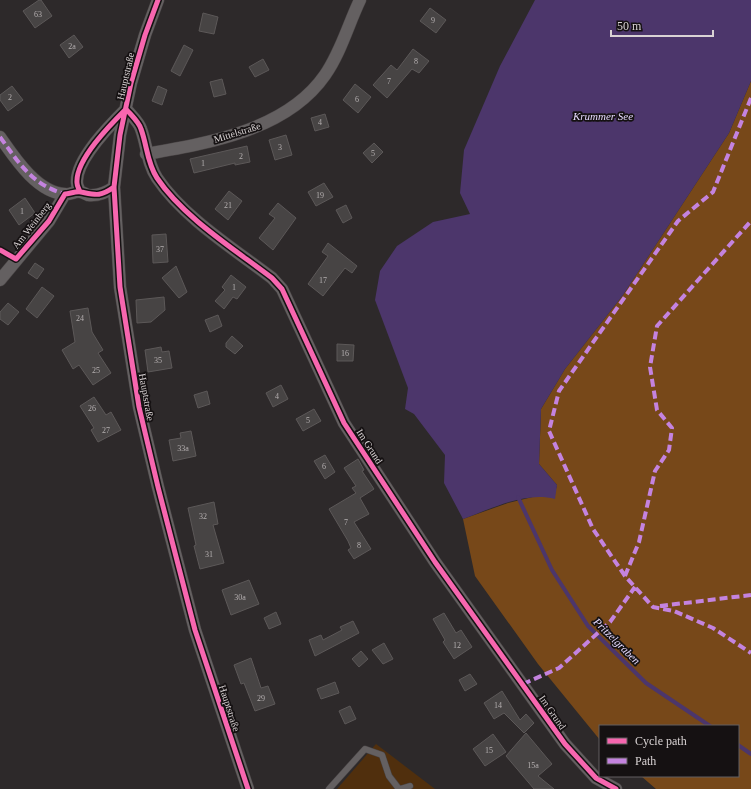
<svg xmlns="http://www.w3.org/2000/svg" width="751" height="789" font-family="Georgia,serif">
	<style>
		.green { fill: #502f0d }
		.forest { fill: #774819 }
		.water { fill: #4c366b }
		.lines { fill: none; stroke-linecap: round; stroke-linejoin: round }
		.stream { stroke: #4c366b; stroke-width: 4 }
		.building { fill: #474444; stroke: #5c5858 }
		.lane-casing { stroke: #494445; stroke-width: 7 }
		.street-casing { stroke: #494445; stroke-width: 13 }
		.lane { stroke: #646061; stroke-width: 6 }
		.street { stroke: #646061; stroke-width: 12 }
		.quiet { stroke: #c483df; stroke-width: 4; stroke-dasharray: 8 4; stroke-linecap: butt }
		.cycleway-casing { stroke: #151112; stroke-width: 8 }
		.cycleway { stroke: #f766af; stroke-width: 5 }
		.labels { text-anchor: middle; stroke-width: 3.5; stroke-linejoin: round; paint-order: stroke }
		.number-label { font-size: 8px; fill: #b4afb0 }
		.street-label { font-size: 10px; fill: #d9d3d4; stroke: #151112 }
		.water-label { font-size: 11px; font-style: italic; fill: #e5d9fd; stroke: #151112 }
	</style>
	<rect width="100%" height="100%" fill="#2d292a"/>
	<path class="green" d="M376 744 435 789H337Z"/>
	<path class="forest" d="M751 81V789H656L641 776H738V726H600V740L538 664 475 576 463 519 508 503 541 495 554 498 557 485 539 464 541 409 565 369 623 295 729 133Z"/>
	<path class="water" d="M535 0H751V81L729 133 623 295 565 369 541 409 539 464 557 485 555 499C525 491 491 509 463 519L444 483 445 455 414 414 405 409 408 388 375 300 380 271 397 246 433 222 470 214 460 193 464 150 500 66Z"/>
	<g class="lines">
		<path class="stream" d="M518 497 552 570 588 626 646 683 710 726
			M738 745 751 754"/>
	</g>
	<path class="building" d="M39 0H41L52 16 35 28 23 11Z
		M430 8 446 20 436 33 420 21Z
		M203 13 218 17 214 34 199 31Z
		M74 35 83 47 69 58 60 45Z
		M184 45 193 50 180 76 171 71Z
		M413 49 429 61 419 73 412 69 387 98 373 85 391 65 397 70Z
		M263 59 269 70 255 77 249 67Z
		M222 79 226 94 214 97 210 82Z
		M355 84 371 97 358 113 343 100Z
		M12 86 23 100 8 111 0 100V95Z
		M158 86 167 90 162 105 152 101Z
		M325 114 329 127 315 131 311 118Z
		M286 135 292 155 275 160 269 140Z
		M374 143 383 152 372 163 363 153Z
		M247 146 250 162 235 165V163L194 173 190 159Z
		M324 183 333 197 316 206 308 192Z
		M229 191 242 201 228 220 215 209Z
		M25 198 35 213 19 225 9 210Z
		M278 203 296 218 273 250 259 238 275 218 269 214Z
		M346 205 352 218 343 223 336 210Z
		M166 234 168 262 153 263 152 235Z
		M328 243 357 266 352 273 345 268 323 296 308 284 328 256 322 252Z
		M35 263 44 269 37 279 28 273Z
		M176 266 187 292 179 298 162 278Z
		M231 275 246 287 237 299 233 297 224 309 215 301 225 290 222 287Z
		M42 287 54 296 37 318 26 309Z
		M164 297 165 310 151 322 137 323 136 300Z
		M8 303 19 312 8 325 0 319V312Z
		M88 308 92 332 103 350 98 353 111 373 93 385 79 365 73 369 62 350 75 342 70 311Z
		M218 315 222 326 210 332 205 320Z
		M232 336 243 346 235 354 226 347V343Z
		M337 344 354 345 353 361H337Z
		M161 347 162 352 169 351 172 368 148 372 145 350Z
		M281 385 288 399 273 407 266 393Z
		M207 391 210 404 198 408 194 395Z
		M94 397 106 415 111 412 121 430 98 442 91 430 94 428 80 406Z
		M314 409 321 421 303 431 296 419Z
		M191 431 196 456 173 461 169 440 181 438 180 433Z
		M325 455 335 472 325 479 314 461Z
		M358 459 364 470 362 471 374 489 360 498 369 514 354 522 371 549 354 559 348 550 351 548 348 541 329 509 356 493 352 488 356 486 344 468Z
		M214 502 218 524 213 525 224 563 200 569 194 546 196 545 188 508Z
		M249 580 259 604 231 615 222 590Z
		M276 612 281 624 269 629 264 618Z
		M444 613 456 633 461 630 472 647 454 659 443 642 445 640 433 619Z
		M353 621 359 633 315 656 309 640 321 635 323 640 342 630 340 627Z
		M384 643 393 659 383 664 372 650Z
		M361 651 368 659 359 667 352 659Z
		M251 658 261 688 268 686 275 704 255 711 244 683 241 684 234 665Z
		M470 674 477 684 465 691 459 680Z
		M335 682 339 693 321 699 317 689Z
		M502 691 520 720 526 714 534 723 524 733 504 713 494 719 484 703Z
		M350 706 356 719 345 724 339 711Z
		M526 733 552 764 538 776 554 789H534L506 756Z
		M493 734 506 752 485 766 473 749Z"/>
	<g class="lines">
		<g class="lane-casing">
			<path id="lane" d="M329 789 365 749 382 755 389 776 399 789
				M400 789 410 786"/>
		</g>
		<g class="street-casing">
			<path id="street" d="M158 0 145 35 131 83 120 135 114 187 120 287 139 407 158 487 195 630 248 789
				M126 109C131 115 139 122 141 129 147 145 147 163 157 178 183 217 234 249 272 278L282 289 344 423 435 562 565 744 596 778 616 789
				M0 137C14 157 37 193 65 194 70 195 75 191 80 192 83 192 85 194 88 195 98 196 106 193 114 187
				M146 154C209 143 287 130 325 75 341 52 348 25 360 0
				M80 192C79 189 77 186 77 183 75 160 111 124 126 109
				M0 280 49 221 65 194"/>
		</g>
		<use href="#lane" class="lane"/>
		<use href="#street" class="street"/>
		<path class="quiet" d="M751 98 713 192 678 221 559 391 549 431 593 529 625 576 653 607 674 611 713 628 751 653
			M0 137C19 163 32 185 65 194
			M625 576 639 542 655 471 669 450 672 428 657 410 650 367 657 326 751 221
			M660 606 751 595
			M523 684 559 668 610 622 635 587"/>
		<g class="cycleway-casing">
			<path id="cycleway" d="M158 0 145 35 131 83 120 135 114 187 120 287 139 407 158 487 195 630 248 789
				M126 109C131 115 139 122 141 129 147 145 147 163 157 178 183 217 234 249 272 278L282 289 344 423 435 562 565 744 596 778 616 789
				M80 192C79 189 77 186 77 183 75 160 111 124 126 109
				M0 250 16 259 49 221 65 194C69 194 76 191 81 192 96 195 100 197 114 187"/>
		</g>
		<use href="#cycleway" class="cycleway"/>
	</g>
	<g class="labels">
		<g class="number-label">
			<text x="38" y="17">63</text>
			<text x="433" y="23">9</text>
			<text x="72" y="49">2a</text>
			<text x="416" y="64">8</text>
			<text x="389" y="84">7</text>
			<text x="10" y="100">2</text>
			<text x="357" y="102">6</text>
			<text x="320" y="125">4</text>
			<text x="280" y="150">3</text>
			<text x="373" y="156">5</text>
			<text x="241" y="159">2</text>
			<text x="203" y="166">1</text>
			<text x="320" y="198">19</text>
			<text x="228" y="208">21</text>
			<text x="22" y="214">1</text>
			<text x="160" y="252">37</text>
			<text x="323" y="283">17</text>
			<text x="234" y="290">1</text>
			<text x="80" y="321">24</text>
			<text x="345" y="356">16</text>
			<text x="158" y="363">35</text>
			<text x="96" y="373">25</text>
			<text x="277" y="399">4</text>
			<text x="92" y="411">26</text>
			<text x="308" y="423">5</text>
			<text x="106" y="433">27</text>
			<text x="183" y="451">33a</text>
			<text x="324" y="469">6</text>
			<text x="203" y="519">32</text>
			<text x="346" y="525">7</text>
			<text x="359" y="548">8</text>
			<text x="209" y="557">31</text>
			<text x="240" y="600">30a</text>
			<text x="457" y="648">12</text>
			<text x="261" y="701">29</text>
			<text x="498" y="708">14</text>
			<text x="489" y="753">15</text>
			<text x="533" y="768">15a</text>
		</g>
		<g class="street-label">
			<text transform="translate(125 76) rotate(-77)" y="4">Hauptstraße</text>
			<text transform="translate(237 132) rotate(-17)" y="4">Mittelstraße</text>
			<text transform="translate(31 225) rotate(-52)" y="4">Am Weinberg</text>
			<text transform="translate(147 397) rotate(80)" y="4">Hauptstraße</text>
			<text transform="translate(370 446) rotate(57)" y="4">Im Grund</text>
			<text transform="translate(230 708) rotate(72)" y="4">Hauptstraße</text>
			<text transform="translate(553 712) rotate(55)" y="4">Im Grund</text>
		</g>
		<g class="water-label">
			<text x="603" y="120">Krummer See</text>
			<text transform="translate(617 641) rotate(45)" y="4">Pritzelgraben</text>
		</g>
	</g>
	<rect x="599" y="725" width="140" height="52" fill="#151112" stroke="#635f60"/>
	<rect x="607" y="738" width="20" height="6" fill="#f766af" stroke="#635f60"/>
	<text x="635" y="745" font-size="12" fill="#d9d3d4">Cycle path</text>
	<rect x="607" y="758" width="20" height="6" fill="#c483df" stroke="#635f60"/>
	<text x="635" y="765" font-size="12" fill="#d9d3d4">Path</text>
	<path d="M611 30v6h102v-6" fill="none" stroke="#d9d3d4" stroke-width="2"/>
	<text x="617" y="30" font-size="12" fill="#d9d3d4" stroke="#151112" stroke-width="3" paint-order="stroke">50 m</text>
</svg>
